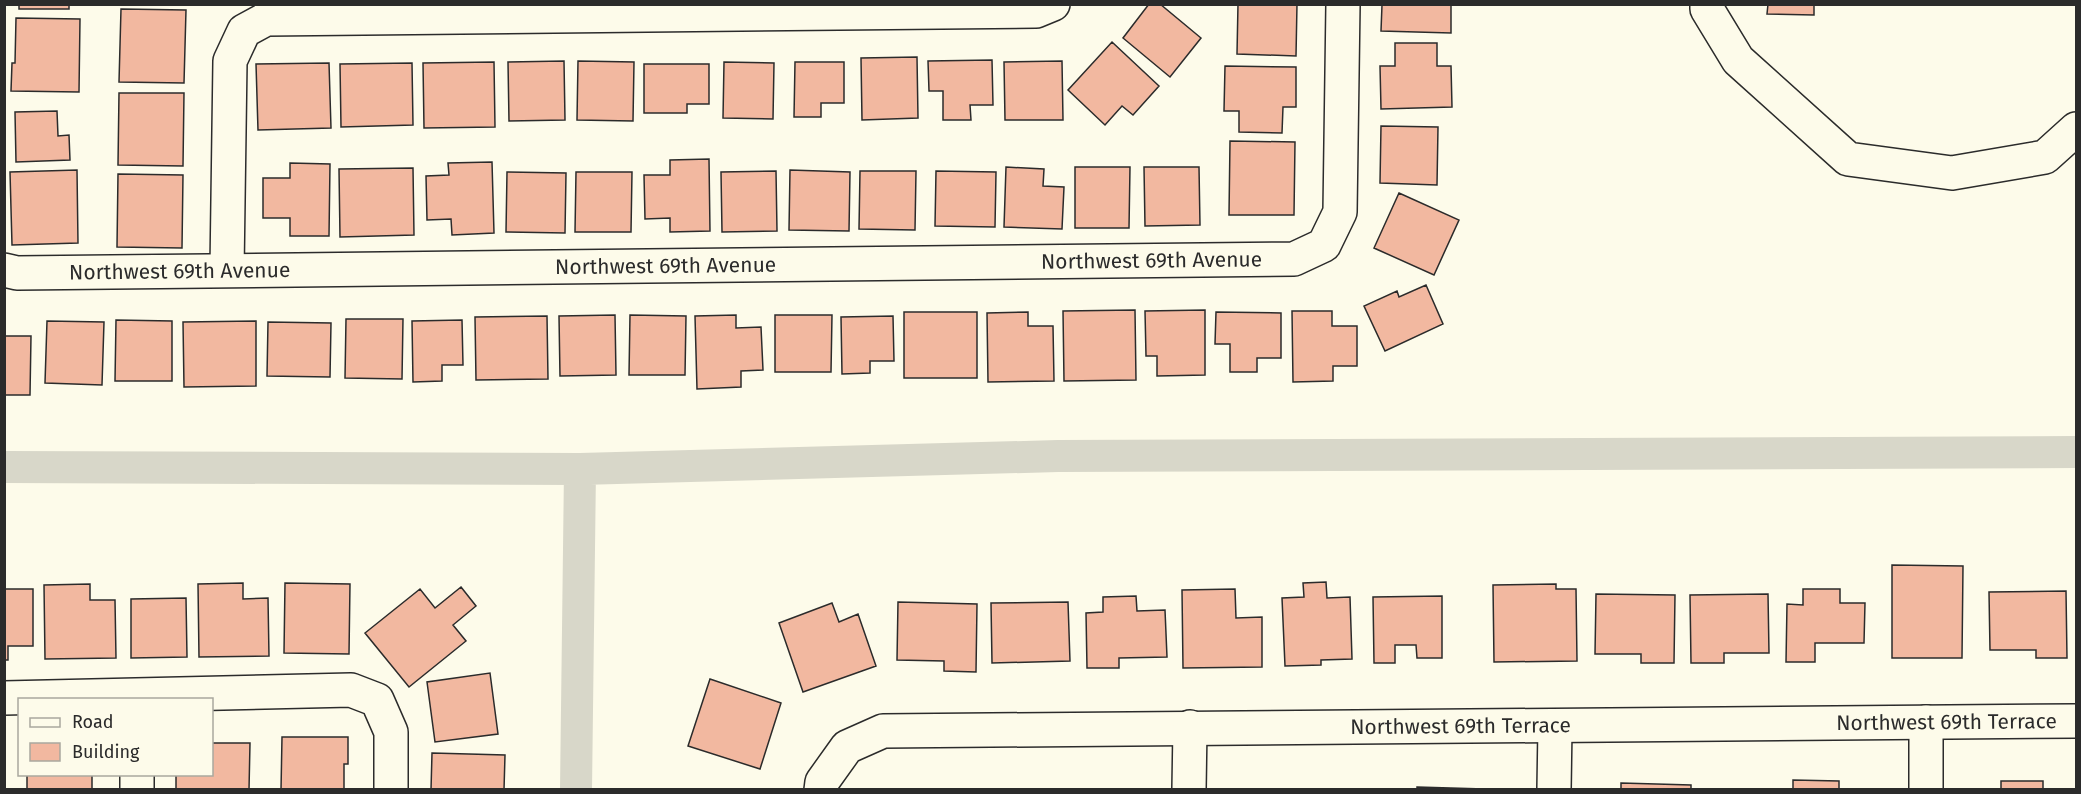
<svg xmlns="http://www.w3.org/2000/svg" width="2081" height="794" font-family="'Fira Sans',sans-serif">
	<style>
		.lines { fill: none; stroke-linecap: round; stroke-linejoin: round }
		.canal { stroke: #d8d7c9; stroke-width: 32 }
		.building { fill: #f2b8a0; stroke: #2b2b2b; stroke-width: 1.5 }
		.minor-casing { stroke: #2b2b2b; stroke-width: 36 }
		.minor { stroke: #fdfbea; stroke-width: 33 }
		.labels { text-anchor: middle; stroke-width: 4.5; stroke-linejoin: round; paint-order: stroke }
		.street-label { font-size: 21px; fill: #2b2b2b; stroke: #fdfbea }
	</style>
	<rect width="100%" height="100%" fill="#fdfbea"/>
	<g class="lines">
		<path class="canal" d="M4 467 580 469 1058 456 2076 452
			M576 790 580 469"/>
	</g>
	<path class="building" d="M19 4H69V9H19Z
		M1149 4H1160L1201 38 1170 77 1123 38Z
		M1238 4H1297L1296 56 1237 54Z
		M1395 4H1451V33L1381 31 1382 5Z
		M1768 4H1814V15L1767 14Z
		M121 9 186 10 184 83 119 82Z
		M16 18 80 19 79 92 11 91 12 63H15Z
		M1112 42 1159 86 1133 115 1122 106 1105 125 1068 90Z
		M1395 43H1437V66H1451L1452 107 1381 109 1380 66H1395Z
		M917 57 918 118 862 120 861 58Z
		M992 60 993 105H970L971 120H943V91H929L928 61Z
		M564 61 565 120 509 121 508 62Z
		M578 61 634 62 633 121 577 120Z
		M1062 61 1063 120H1005L1004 62Z
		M494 62 495 127 424 128 423 63Z
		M724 62 774 63 773 119 723 118Z
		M795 62H844V103H821V117H794Z
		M329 63 331 128 258 130 256 64Z
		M412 63 413 125 341 127 340 64Z
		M644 64H709V104H687V113H644Z
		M1225 66 1296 67V107H1283L1282 133 1239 132V111H1224Z
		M119 93H184L183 166 118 165Z
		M57 111 58 136 69 135 70 160 16 162 15 112Z
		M1381 126 1438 127 1437 185 1380 183Z
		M1230 141 1295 142 1294 215H1229Z
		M709 159 710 231 670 232V218L645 219 644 175H670V160Z
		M492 162 494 233 452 235 451 219 427 220 426 176 449 175 448 163Z
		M290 163 330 164 329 236H290V218H263V178H290Z
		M1006 167 1044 169 1043 186 1064 187 1062 229 1004 227Z
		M1075 167H1130L1129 228H1075Z
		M1144 167H1199L1200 225 1145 226Z
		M413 168 414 235 340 237 339 169Z
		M77 170 78 243 12 245 10 172Z
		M790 170 850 172 849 231 789 230Z
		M776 171 777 231 722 232 721 172Z
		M860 171H916L915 230 859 229Z
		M936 171 996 172 995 227 935 226Z
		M507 172 566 173 565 233 506 232Z
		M576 172H632L631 232H575Z
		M118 174 183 175 182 248 117 247Z
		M1399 193 1459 220 1434 275 1374 248Z
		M1426 285 1443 324 1385 351 1364 306 1397 291 1399 297Z
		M1135 310 1136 380 1064 381 1063 311Z
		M1205 310V375L1157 376V356H1146L1145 311Z
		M1292 311H1332V326H1357V366H1333V381L1293 382Z
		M904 312H977V378H904Z
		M1028 312V326H1053L1054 381 988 382 987 313Z
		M1216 312 1281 313V358H1257V372H1230V344H1215Z
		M615 315 616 375 560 376 559 316Z
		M630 315 686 316 685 375H629Z
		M736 315V328L761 327 763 370 741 371V387L697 389 695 316Z
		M775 315H832L831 372H775Z
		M547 316 548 379 476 380 475 317Z
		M893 316 894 361H870V373L842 374 841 317Z
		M346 319H403L402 379 345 378Z
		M116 320 172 321V381H115Z
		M462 320 463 365H442V381L413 382 412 321Z
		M47 321 104 322 102 385 45 383Z
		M256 321V386L184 387 183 322Z
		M268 322 331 323 330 377 267 376Z
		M4 336H31L30 395H4Z
		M1892 565 1963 566 1962 658H1892Z
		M1326 582 1327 598 1350 597 1352 659 1321 660V665L1285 666 1282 598 1304 597 1303 583Z
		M243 583V599L268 598 269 656 199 657 198 584Z
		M285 583 350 584 349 654 284 653Z
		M90 584V600H115L116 658 45 659 44 585Z
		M1556 584V589H1576L1577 661 1494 662 1493 585Z
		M461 587 476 606 453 625 466 641 409 687 365 633 420 589 435 608Z
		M4 589H33V646H8V660H4Z
		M1235 589 1236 618 1262 617V667L1183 668 1182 590Z
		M1803 589H1840V603H1865L1864 643H1815V662H1786L1787 604 1803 605Z
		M2066 591 2067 658H2036V650H1990L1989 592Z
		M1596 594 1675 595 1674 663H1641V654H1595Z
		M1768 594 1769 653H1724V663H1691L1690 595Z
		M1136 596 1137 611 1165 610 1167 657 1119 658V668H1087L1086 613 1103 612V597Z
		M1442 596V658H1417L1416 645H1395V663H1374L1373 597Z
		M186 598 187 657 131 658V599Z
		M898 602 977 604 976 672 944 671V661L897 660Z
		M1068 602 1070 661 992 663 991 603Z
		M832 603 839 622 858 614 876 666 803 692 779 623Z
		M490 673 498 734 435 742 427 682Z
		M710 679 781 703 760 769 688 746Z
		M282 737H348V764H344V790H281Z
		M212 743H250L249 790H176V774H212Z
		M432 753 505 755 504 790H431Z
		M27 774H92V790H27Z
		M1793 780 1839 781V790H1793Z
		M2001 781H2043V790H2001Z
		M1621 783 1691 785V790H1621Z
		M1417 787 1484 789V790H1417Z"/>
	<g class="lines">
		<g class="minor-casing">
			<g id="minor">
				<path d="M1707 4V9L1738 60 1848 159 1952 173 2045 157 2076 129"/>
				<path id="s1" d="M4 270 17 273 1294 259 1324 245 1340 212 1343 4"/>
				<path d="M227 270 230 61 244 31 266 19 1036 11 1053 4"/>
				<path d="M4 698 351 690 377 700 391 732V790"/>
				<path d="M137 790V774"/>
				<path id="s2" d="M821 790 822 782 847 747 883 731 2076 721"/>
				<path d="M1189 790 1190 727"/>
				<path d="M1554 790 1555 727"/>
				<path d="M1926 790V722"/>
			</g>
		</g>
		<use href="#minor" class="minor"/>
	</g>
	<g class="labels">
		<g class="street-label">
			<text dy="7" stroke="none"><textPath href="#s1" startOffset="1148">Northwest 69th Avenue</textPath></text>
			<text dy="7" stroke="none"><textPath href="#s1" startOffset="662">Northwest 69th Avenue</textPath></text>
			<text dy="7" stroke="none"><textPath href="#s1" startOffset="176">Northwest 69th Avenue</textPath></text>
			<text dy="7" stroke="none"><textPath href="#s2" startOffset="1154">Northwest 69th Terrace</textPath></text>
			<text dy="7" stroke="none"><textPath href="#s2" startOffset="668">Northwest 69th Terrace</textPath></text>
		</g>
	</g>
	<rect width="2081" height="794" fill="none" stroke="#2b2b2b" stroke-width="12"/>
	<rect x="18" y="698" width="195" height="78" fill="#fdfbea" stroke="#a9a89e" stroke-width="1.5"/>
	<rect x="30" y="718" width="30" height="9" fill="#fdfbea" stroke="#a9a89e" stroke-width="1.5"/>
	<text x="72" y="728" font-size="18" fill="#2b2b2b">Road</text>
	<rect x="30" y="743" width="30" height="18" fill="#f2b8a0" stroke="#a9a89e" stroke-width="1.5"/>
	<text x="72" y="758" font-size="18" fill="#2b2b2b">Building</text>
</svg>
